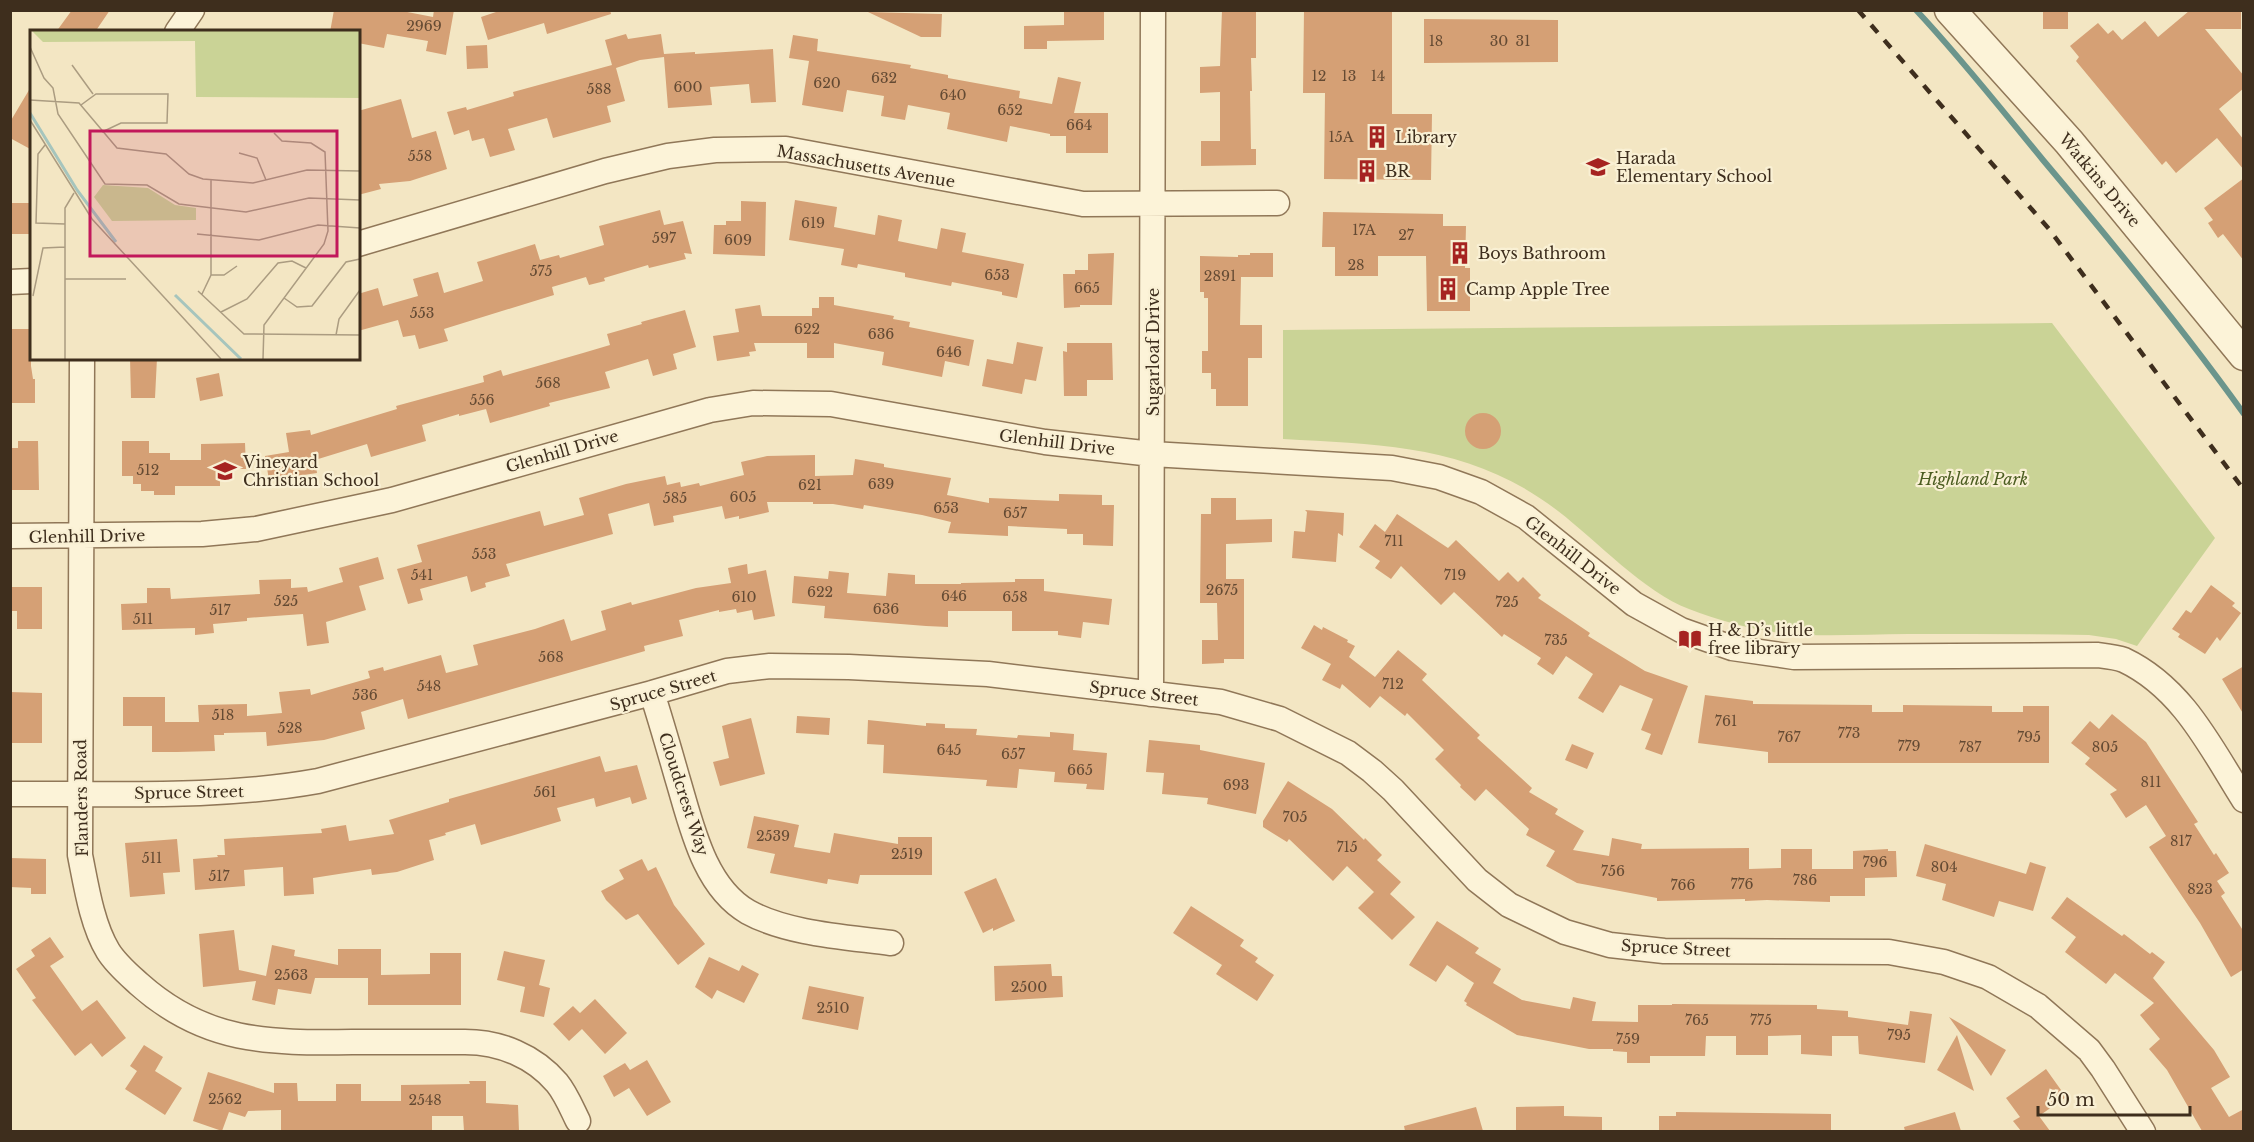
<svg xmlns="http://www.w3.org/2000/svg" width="2254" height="1142" font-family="'Libre Baskerville',serif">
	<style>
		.green { fill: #cad396 }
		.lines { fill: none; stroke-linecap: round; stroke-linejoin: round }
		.stream { stroke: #6b958c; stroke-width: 6 }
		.building { fill: #d5a075 }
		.minor-casing { stroke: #907758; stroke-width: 27 }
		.tertiary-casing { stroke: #907758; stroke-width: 33 }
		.minor { stroke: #fcf3d8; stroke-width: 24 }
		.tertiary { stroke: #fcf3d8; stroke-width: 30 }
		.rail { stroke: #3e2e1d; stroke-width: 4.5; stroke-dasharray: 10 10; stroke-linecap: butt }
		.labels { text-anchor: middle; stroke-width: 4.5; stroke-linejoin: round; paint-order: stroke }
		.number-label { font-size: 14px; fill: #644a33 }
		.poi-label { font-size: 16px; fill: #3e2e1d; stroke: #f9f0d4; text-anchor: start }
		.street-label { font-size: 16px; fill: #3e2e1d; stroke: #f9f0d4 }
		.park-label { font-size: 16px; font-style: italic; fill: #4c5d21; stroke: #f9f0d4 }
		.inset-river { fill: none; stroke: #a6c5bd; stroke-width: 3 }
		.inset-road { fill: none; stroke: #ab9c81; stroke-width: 1.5 }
		.view { fill: #c2185b; fill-opacity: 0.15; stroke: #c2185b; stroke-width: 3 }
		.inset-edge { fill: none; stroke: #3e2e1d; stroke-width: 3 }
	</style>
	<rect width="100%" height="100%" fill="#f3e6c3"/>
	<path class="green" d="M2052 323 2215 538 2137 646 2116 639 2089 635C2029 634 1968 634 1908 634 1869 634 1828 637 1790 634 1756 631 1720 621 1689 609 1644 592 1597 541 1558 511 1472 445 1386 445 1283 439V330Z"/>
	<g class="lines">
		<path class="stream" d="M1916 10C1961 58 2001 109 2043 160 2112 242 2181 326 2244 414"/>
	</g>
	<path class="building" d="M72 10H110L95 32H56Z
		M334 10H397L433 17 434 10H454L446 55 426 51 428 41 387 34 384 48 358 43V32H330Z
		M502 10H610L611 14 547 34 544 23 488 40 481 17Z
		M1064 10H1104V40L1047 41V49H1024V26L1064 25Z
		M1222 10H1256V58H1251L1252 91H1250L1251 149H1256V165L1201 166V141H1220V92L1200 93V67L1220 66Z
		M1304 10H1392V114H1432L1431 180 1324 179 1325 93H1303Z
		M2043 11H2068V29H2043Z
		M2189 11H2241V29H2205L2244 76V88L2219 109 2244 140V170L2217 138 2176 173 2166 161 2162 165 2076 61 2079 57 2070 46 2098 23 2108 34 2113 30 2122 40 2145 21 2158 37Z
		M868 12 942 14 941 37H921Z
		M1424 19 1558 20V62L1424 63Z
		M626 34 628 39 661 34 664 54 695 52V54L773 49 776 102 751 103 749 84 710 87 712 105 668 108 664 57 640 60 616 68 625 101 607 106 611 122 553 138 547 118 508 129 515 150 490 157 484 138 472 141 469 130 454 135 447 112 466 107 467 110 514 96 513 92 612 65 605 40Z
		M793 35 818 39 817 51 911 65 910 68 948 75V78L1020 91 1019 98 1052 104 1058 77 1081 82 1074 113H1108V153H1066V136H1050V134L1010 126 1007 142 947 129 950 113 908 105 905 120 881 116 884 96 847 90 843 112 802 105 809 61 789 58Z
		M487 45 488 68 467 69 466 46Z
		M32 85V150L10 138V122Z
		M401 99 412 138 436 131 447 169 410 181 379 184 381 189 358 195V111Z
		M2244 178V261L2223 234 2218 238 2208 223 2213 220 2204 208Z
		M795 200 837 207 834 227 875 235 878 215 902 220 898 241 937 249 941 228 966 233 962 252 1024 264 1017 298 1002 295V292L952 282 951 286 905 277V273L858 264 857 268 841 265 844 249 789 240Z
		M741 201 766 202 765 256 713 254 714 225H726V221H741Z
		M10 203H32V234H10Z
		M660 210 664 225 683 221 692 254 684 253 686 259 649 268 648 265 604 278 605 281 589 285 586 277 552 287 554 295 444 329 448 341 419 349 415 335 403 337 398 320 358 331V294L378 288 383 306 418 296 413 279 438 272 444 293 483 281 477 262 535 244 540 260 559 255 560 258 604 245 599 226Z
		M1323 212 1443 214V226H1466L1465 268H1470V311H1427L1426 256H1378V276H1335V247H1322Z
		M1114 253 1112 305H1080V307L1064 308 1063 274H1075V270H1088V254Z
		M1250 253H1273V277H1241L1240 325H1262V358H1248V406H1216V389H1211V373H1202V351H1208V298H1204V292H1200V256L1238 257V255H1250Z
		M819 297H834V305L894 316 893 319 910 322 909 327 974 340 969 366 945 361 942 377 882 365 884 352 834 343V358H807V343H754L756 351 749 352 750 356 717 361 713 336 739 332 735 309 760 305 762 316H812V308H819Z
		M685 310 696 347 673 354 677 369 653 376 648 359 605 372 610 388 549 403 550 406 490 423 486 409 459 416V414L422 425 426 441 371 457 367 444 315 460 317 473 269 480 265 456 289 452 286 433 310 430 311 435 397 409 396 406 484 382 483 376 501 370 503 376 583 353 610 345 607 334 642 324 641 322Z
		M10 329H31V366L33 379H35V403H10Z
		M1017 342 1043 347 1036 381 1025 379 1022 394 982 386 987 359 1013 364Z
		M1067 343H1112L1113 380H1087V396H1064L1063 351 1067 352Z
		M130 358H157L155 398H131Z
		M219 373 223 396 200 401 196 378Z
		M1465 431a18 18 0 1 1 36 0a18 18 0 1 1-36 0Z
		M18 441H38L39 490H11L10 448H18Z
		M122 441H149V453H170V460H201V444L245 443 246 469H220V486H175V495H154V491H141V484H133V476H122Z
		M815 455V476L853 475 855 459 884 464V467L951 478 947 495 989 503V498L1059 501V494L1102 495V505H1114L1113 546 1083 545V534H1067V529L1008 526V536L948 533 951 522 922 515 864 505 863 509 833 504H813V502H767L769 512 739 519V516L725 519 722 506 673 516 674 522 654 526 649 503 608 514 613 534 506 564 510 576 485 583 486 587 471 592 467 576 420 589 423 600 408 604 397 569 422 562 417 545 540 511 544 526 584 515 579 498 626 484 665 476 667 485 680 482 681 487 699 483 700 486 744 475 741 462 767 456Z
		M1211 498H1236V520L1272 519V542L1226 544V579H1244V659H1224V663L1202 664V640H1218L1217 603H1200L1201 514H1211Z
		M1305 510 1344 513 1343 536 1338 533 1336 562 1292 558 1294 531 1305 532 1307 512Z
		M1397 514 1448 548 1456 540 1499 581 1508 572 1518 582 1523 577 1541 595 1538 598 1590 633 1588 636 1645 671 1688 686 1662 755 1645 749 1651 734 1641 730 1653 699 1620 685 1603 713 1578 698 1593 674 1566 656 1553 675 1537 664 1541 658 1504 634 1502 637 1454 592 1441 605 1401 566 1391 579 1375 568 1380 561 1359 547 1375 524 1385 532Z
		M378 557 384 579 359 586 366 610 326 622 329 643 307 646 303 614 247 618V621L213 624 214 633 195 635V628L122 630 121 604 147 603V588H170L171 599 260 594 259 580 291 579V588L307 587 308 592 343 582 339 568Z
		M747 564 748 574 766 570 775 616 754 620 752 610 737 613 736 609 719 612V610L679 620 683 636 644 646 645 651 408 719 403 699 361 712 365 729 324 740 267 746 266 732 224 733V735H214L215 751 177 752H152V726H123V697H165V722H199L198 705 247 704V716L282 713 279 692 310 689 311 695 370 678 368 671 383 667 384 671 441 655 446 673 478 665 473 645 535 629 564 619 571 641 606 630 601 611 631 602 632 605 696 588 731 583 728 568Z
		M829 571 849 573 847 593 886 596 888 573 915 575V584H961V583L1015 582V579H1044V591L1112 599 1109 625 1083 622 1081 638 1058 635V631H1012V611H948V627L926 626 824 618 825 606 792 603 794 576 828 579Z
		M2211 585 2235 603 2232 606 2241 613 2220 641 2217 637 2205 654 2178 637 2180 634 2172 629 2186 610 2191 613Z
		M10 587H42V629H17V611H10Z
		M1314 625 1322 630 1323 627 1348 640 1347 642 1355 646 1349 657 1375 677 1398 650 1427 674 1422 680 1480 735 1477 738 1532 788 1529 792 1558 809 1555 814 1584 831 1573 850 1609 856 1612 838 1642 844 1641 849 1749 848V869L1781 868V849H1812V869H1853V851L1888 849V851H1896L1897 877 1865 878V896H1830V902L1767 900 1745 901V899L1657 901V898L1577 883 1546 866 1555 851 1526 835 1529 829 1486 789 1475 801 1460 787 1461 785 1435 759 1444 750 1407 713 1405 716 1380 696 1370 708 1342 684 1340 689 1322 680 1331 664 1301 648Z
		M2244 666V715L2222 679Z
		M10 692 42 693V743H10Z
		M1705 695 1753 701V704L1872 705V712H1903V705L1992 706V712H2023V706H2049V763H1768V752L1698 743Z
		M2112 714 2146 742 2198 822 2194 824 2214 855 2216 853 2229 873 2217 881 2225 893 2221 896 2244 932V969L2231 977 2200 923 2149 847 2166 836 2146 805 2126 818 2110 794 2117 790 2085 764 2090 758 2071 743 2090 721 2099 729Z
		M797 716 830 718 829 735 796 733Z
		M751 718 765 774 720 786 713 762 729 758 722 726Z
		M868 720 926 726V723L945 724V728L977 729 976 735 1017 738 1018 735 1050 737V732L1074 734 1073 750 1107 753 1104 790 1086 789 1087 784 1054 782 1055 772 1019 769 1017 788 986 786 987 780 883 773 884 745 867 744Z
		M1149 740 1200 745V750L1265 763 1256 814 1207 804 1208 798 1162 794 1164 773 1146 772Z
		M1572 744 1594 753 1587 769 1565 760Z
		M600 756 605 772 637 765 647 799 632 804 630 797 596 807 594 798 557 808 561 821 481 845 475 824 445 833 446 835 429 840 434 860 397 872 372 875 371 869 313 878 314 894 284 896 283 867 244 870 245 886 195 890 193 859 218 857 217 855H225L224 839 322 833 321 829 346 825 349 841 394 834 389 820 449 802V799Z
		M1288 781 1332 809 1364 840 1365 838 1382 855 1377 860 1401 882 1390 894 1415 917 1392 940 1358 908 1374 892 1347 866 1333 881 1289 839 1287 842 1263 827V821Z
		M754 816 799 825 794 847 830 853 834 833 898 844V837H932V875H860L858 884 828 879 827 884 770 873 775 854 747 848Z
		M177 839 180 872 163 873 165 894 130 897 125 843Z
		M1925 844 2026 874 2030 862 2046 867 2033 911 1999 901 1994 917 1942 900 1946 884 1916 876Z
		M10 858 46 859V894H31V888L10 887Z
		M642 859 648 871 656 867 674 905 705 944 678 965 638 914 626 920 606 900 601 891 624 879 619 870Z
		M996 878 1015 921 993 931V928L983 933 964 892Z
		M2067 897 2122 936 2124 934 2150 954 2152 952 2165 962 2153 978 2214 1050 2230 1077 2211 1088 2229 1117 2244 1109V1131H2202L2167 1070 2149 1049 2160 1039 2140 1015 2154 1003 2115 973 2106 984 2065 952 2076 937 2051 918Z
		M1191 906 1244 940 1240 946 1258 958 1255 962 1274 975 1257 1001 1216 974 1222 965 1173 933Z
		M1437 921 1479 948 1475 953 1501 969 1493 983 1522 1000 1570 1009 1573 997 1596 1002 1592 1021 1638 1022V1005H1672V1004L1817 1005V1009L1848 1011V1017L1908 1025 1910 1011 1932 1014 1925 1063 1859 1054 1858 1036H1832V1056L1801 1054V1035L1768 1036V1055H1736V1036H1706L1705 1056H1650V1063H1627V1052L1613 1051V1049H1589L1517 1035 1466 1005 1467 1003 1464 1001 1474 983 1447 965 1436 982 1409 965Z
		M234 930 239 970 266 976 272 945 295 950 294 956 338 965V949H381V975L430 974V953H461V1005H368V978H315L311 994 278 989 275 1005 252 1000 256 981 203 987 199 934Z
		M50 937 64 957 50 966 82 1011 97 1000 126 1038 102 1057 91 1043 75 1056 32 1000 36 998 16 969 35 956 31 950Z
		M504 951 545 960 539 985 550 988 544 1017 520 1012 525 987 497 980Z
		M709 957 739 971 742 965 759 974 744 1003 717 990 712 999 695 987Z
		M1051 964 1052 976H1062L1063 997 995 1001 994 966Z
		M809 986 864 997 858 1030 802 1019Z
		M595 999 627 1033 605 1054 582 1029 569 1041 553 1024 573 1006 580 1013Z
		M1949 1017 2006 1050 1991 1076Z
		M1957 1035 1974 1091 1937 1070Z
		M144 1045 163 1057 155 1071 182 1088 165 1115 125 1089 137 1071 130 1066Z
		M647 1060 671 1102 647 1116 629 1088 614 1097 603 1076 625 1063 630 1070Z
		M2046 1069 2066 1097 2039 1116 2050 1131H2021L2013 1121 2020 1117 2006 1098Z
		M208 1072 274 1093V1083H297L298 1101H336V1084H361V1101H401V1085L470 1084 469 1081H486V1103L518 1105 519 1131H464L463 1116H432V1131H281V1110L248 1111 245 1117 229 1112 222 1131 193 1121Z
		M1564 1106V1116L1602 1117V1131H1516V1107Z
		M1476 1107 1483 1131H1405L1404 1126Z
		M1676 1112 1831 1114V1131H1659V1116H1676Z
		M1955 1112 1961 1131H1905L1904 1127Z"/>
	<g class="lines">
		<g class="minor-casing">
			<path id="minor" d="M177 32 192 10
				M358 244 605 171 668 156 715 150 786 149 1083 204 1277 203
				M10 282 32 281
				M82 358 80 855C86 885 92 925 108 951 116 964 128 974 139 984 205 1043 268 1043 352 1042 390 1042 427 1042 465 1042 500 1042 534 1056 557 1083 566 1094 572 1109 578 1121
				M10 536 202 534 256 529 392 500 710 410 753 403 831 404 1045 442 1152 454 1392 468 1439 477 1481 492 1526 517 1634 604 1681 630 1732 648 1794 657 2097 655C2105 656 2116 657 2124 660 2183 688 2211 748 2244 800
				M652 693C661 721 669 749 677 777 691 823 703 886 748 912 788 934 847 937 891 943
				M1151 694 1153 10
				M10 794C113 793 218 799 318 781L652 693 727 671 770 666 849 667 988 674 1221 702 1280 719 1348 753 1372 771 1393 790 1477 880 1509 905 1565 932 1610 945 1664 951 1889 952 1944 962 1988 977 2038 1006 2089 1050 2103 1069 2143 1132"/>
		</g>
		<g class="tertiary-casing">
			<path id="tertiary" d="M1950 10 2069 142 2244 355"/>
		</g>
		<use href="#minor" class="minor"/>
		<use href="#tertiary" class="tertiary"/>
		<path class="rail" d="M1858 10 2049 229 2244 490"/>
	</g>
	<defs>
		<g id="building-bare" transform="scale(1.8)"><path d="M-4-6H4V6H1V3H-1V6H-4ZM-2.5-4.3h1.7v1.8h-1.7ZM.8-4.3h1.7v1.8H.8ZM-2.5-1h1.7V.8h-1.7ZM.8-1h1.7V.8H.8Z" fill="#a62321" stroke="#f9f0d4" stroke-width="2.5" paint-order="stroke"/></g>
		<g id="school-bare" transform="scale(1.8)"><path d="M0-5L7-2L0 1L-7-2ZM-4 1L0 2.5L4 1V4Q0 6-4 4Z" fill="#a62321" stroke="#f9f0d4" stroke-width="2.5" paint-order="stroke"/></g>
		<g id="library-bare" transform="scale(1.8)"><path d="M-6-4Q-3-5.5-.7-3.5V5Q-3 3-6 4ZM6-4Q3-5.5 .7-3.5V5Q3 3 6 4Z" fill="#a62321" stroke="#f9f0d4" stroke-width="2.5" paint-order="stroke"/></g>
	</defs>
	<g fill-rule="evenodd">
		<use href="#building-bare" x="1377" y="137"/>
		<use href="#school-bare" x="1598" y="167"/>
		<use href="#building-bare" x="1367" y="171"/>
		<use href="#building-bare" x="1460" y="253"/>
		<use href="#building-bare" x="1448" y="289"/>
		<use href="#school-bare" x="225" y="471"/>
		<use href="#library-bare" x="1690" y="639"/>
	</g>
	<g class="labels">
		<g class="number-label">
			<text x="424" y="31">2969</text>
			<text x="1436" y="46">18</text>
			<text x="1499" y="46">30</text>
			<text x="1523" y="46">31</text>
			<text x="1319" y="81">12</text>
			<text x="1349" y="81">13</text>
			<text x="1378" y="81">14</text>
			<text x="884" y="83">632</text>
			<text x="827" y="88">620</text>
			<text x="688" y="92">600</text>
			<text x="599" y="94">588</text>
			<text x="953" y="100">640</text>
			<text x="1010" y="115">652</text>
			<text x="1079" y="130">664</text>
			<text x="1341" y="142">15A</text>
			<text x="420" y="161">558</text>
			<text x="813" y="228">619</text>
			<text x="1364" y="235">17A</text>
			<text x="1406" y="240">27</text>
			<text x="664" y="243">597</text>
			<text x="738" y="245">609</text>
			<text x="1356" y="270">28</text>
			<text x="541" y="276">575</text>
			<text x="997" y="280">653</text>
			<text x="1220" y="281">2891</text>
			<text x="1087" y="293">665</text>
			<text x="422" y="318">553</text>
			<text x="807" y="334">622</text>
			<text x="881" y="339">636</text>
			<text x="949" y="357">646</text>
			<text x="548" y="388">568</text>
			<text x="482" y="405">556</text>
			<text x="148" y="475">512</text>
			<text x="881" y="489">639</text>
			<text x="810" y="490">621</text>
			<text x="743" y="502">605</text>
			<text x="675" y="503">585</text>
			<text x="946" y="513">653</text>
			<text x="1015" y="518">657</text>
			<text x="1394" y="546">711</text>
			<text x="484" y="559">553</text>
			<text x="422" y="580">541</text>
			<text x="1455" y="580">719</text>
			<text x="1222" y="595">2675</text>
			<text x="820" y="597">622</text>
			<text x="954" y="601">646</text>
			<text x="744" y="602">610</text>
			<text x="1015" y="602">658</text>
			<text x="286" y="606">525</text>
			<text x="1507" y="607">725</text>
			<text x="886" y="614">636</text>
			<text x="220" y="615">517</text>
			<text x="143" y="624">511</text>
			<text x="1556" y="645">735</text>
			<text x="551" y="662">568</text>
			<text x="1393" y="689">712</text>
			<text x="429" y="691">548</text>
			<text x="365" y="700">536</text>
			<text x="223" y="720">518</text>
			<text x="1726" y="726">761</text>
			<text x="290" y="733">528</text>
			<text x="1849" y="738">773</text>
			<text x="1789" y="742">767</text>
			<text x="2029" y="742">795</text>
			<text x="1909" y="751">779</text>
			<text x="1970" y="752">787</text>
			<text x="2105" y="752">805</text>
			<text x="949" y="755">645</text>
			<text x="1013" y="759">657</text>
			<text x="1080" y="775">665</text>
			<text x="2151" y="787">811</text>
			<text x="1236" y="790">693</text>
			<text x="545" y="797">561</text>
			<text x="1295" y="822">705</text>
			<text x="773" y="841">2539</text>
			<text x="2181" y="846">817</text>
			<text x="1347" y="852">715</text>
			<text x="907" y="859">2519</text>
			<text x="152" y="863">511</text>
			<text x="1875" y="867">796</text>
			<text x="1944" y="872">804</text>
			<text x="1613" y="876">756</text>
			<text x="219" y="881">517</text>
			<text x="1805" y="885">786</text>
			<text x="1742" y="889">776</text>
			<text x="1683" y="890">766</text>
			<text x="2200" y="894">823</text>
			<text x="291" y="980">2563</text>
			<text x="1029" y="992">2500</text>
			<text x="833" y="1013">2510</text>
			<text x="1697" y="1025">765</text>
			<text x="1761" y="1025">775</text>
			<text x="1899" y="1040">795</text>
			<text x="1628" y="1044">759</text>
			<text x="225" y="1104">2562</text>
			<text x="425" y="1105">2548</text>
		</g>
		<g class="poi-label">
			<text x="1395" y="143">Library</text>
			<text x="1616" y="164">Harada<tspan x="1616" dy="18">Elementary School</tspan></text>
			<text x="1385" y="177">BR</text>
			<text x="1478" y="259">Boys Bathroom</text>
			<text x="1466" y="295">Camp Apple Tree</text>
			<text x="243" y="468">Vineyard<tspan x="243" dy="18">Christian School</tspan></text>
			<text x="1708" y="636">H &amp; D’s little<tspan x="1708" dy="18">free library</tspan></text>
		</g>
		<g class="street-label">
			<text transform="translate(866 166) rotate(10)" y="6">Massachusetts Avenue</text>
			<text transform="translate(2100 180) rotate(50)" y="6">Watkins Drive</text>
			<text transform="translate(1153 352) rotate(-90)" y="6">Sugarloaf Drive</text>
			<text transform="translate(1057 442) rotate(7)" y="6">Glenhill Drive</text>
			<text transform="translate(562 451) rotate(-16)" y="6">Glenhill Drive</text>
			<text transform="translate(87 536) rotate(-1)" y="6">Glenhill Drive</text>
			<text transform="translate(1573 555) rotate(38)" y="6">Glenhill Drive</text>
			<text transform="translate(663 690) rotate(-16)" y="6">Spruce Street</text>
			<text transform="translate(1144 693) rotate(7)" y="6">Spruce Street</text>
			<text transform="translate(189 792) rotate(-1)" y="6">Spruce Street</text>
			<text transform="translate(684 794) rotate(72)" y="6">Cloudcrest Way</text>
			<text transform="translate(81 798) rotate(-91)" y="6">Flanders Road</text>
			<text transform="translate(1676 948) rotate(3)" y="6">Spruce Street</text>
		</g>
		<g class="park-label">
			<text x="1973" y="485">Highland Park</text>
		</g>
	</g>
	<g transform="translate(30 30)">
		<rect width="330" height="330" fill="#f3e6c3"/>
		<path d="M2 1H330V68L166 67 165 11 13 12ZM73 155 118 158 145 175 166 178V190L82 191 64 167Z" fill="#cad396"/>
		<path class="inset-river" d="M0 83 47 160 86 212M145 265 211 329"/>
		<path class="inset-road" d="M0 17 14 48 23 58 28 84 75 154 117 155 149 174 216 182 279 168 330 170M42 35 63 64M0 70 49 73 87 118 136 124 159 144 173 149 223 153 277 140 330 141M51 75 66 64H138L137 93H91L72 102M0 90 62 189 191 329M15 115 8 124 6 193 35 194M209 123 227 128 236 150M167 204 229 210 288 195 330 198M181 245H194L207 236M35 249H96M168 261 214 304 330 305M172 264 181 245V150M3 266 13 218 35 217M254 268 267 277 282 276 316 232 330 229M191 282 217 269 248 233 262 231 276 238M306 305 309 289 330 260M35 329V178L44 163M233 329 234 295 294 214 298 201 295 122 281 113 252 111 244 103"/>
		<path class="view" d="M60 101H307V226H60Z"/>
		<rect width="330" height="330" class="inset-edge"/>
	</g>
	<rect width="2254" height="1142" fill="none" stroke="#3e2e1d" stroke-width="24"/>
	<path d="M2038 1106v9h152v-9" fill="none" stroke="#3e2e1d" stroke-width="3"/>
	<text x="2047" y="1106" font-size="18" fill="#3e2e1d" stroke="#f9f0d4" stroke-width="4.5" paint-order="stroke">50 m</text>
</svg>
